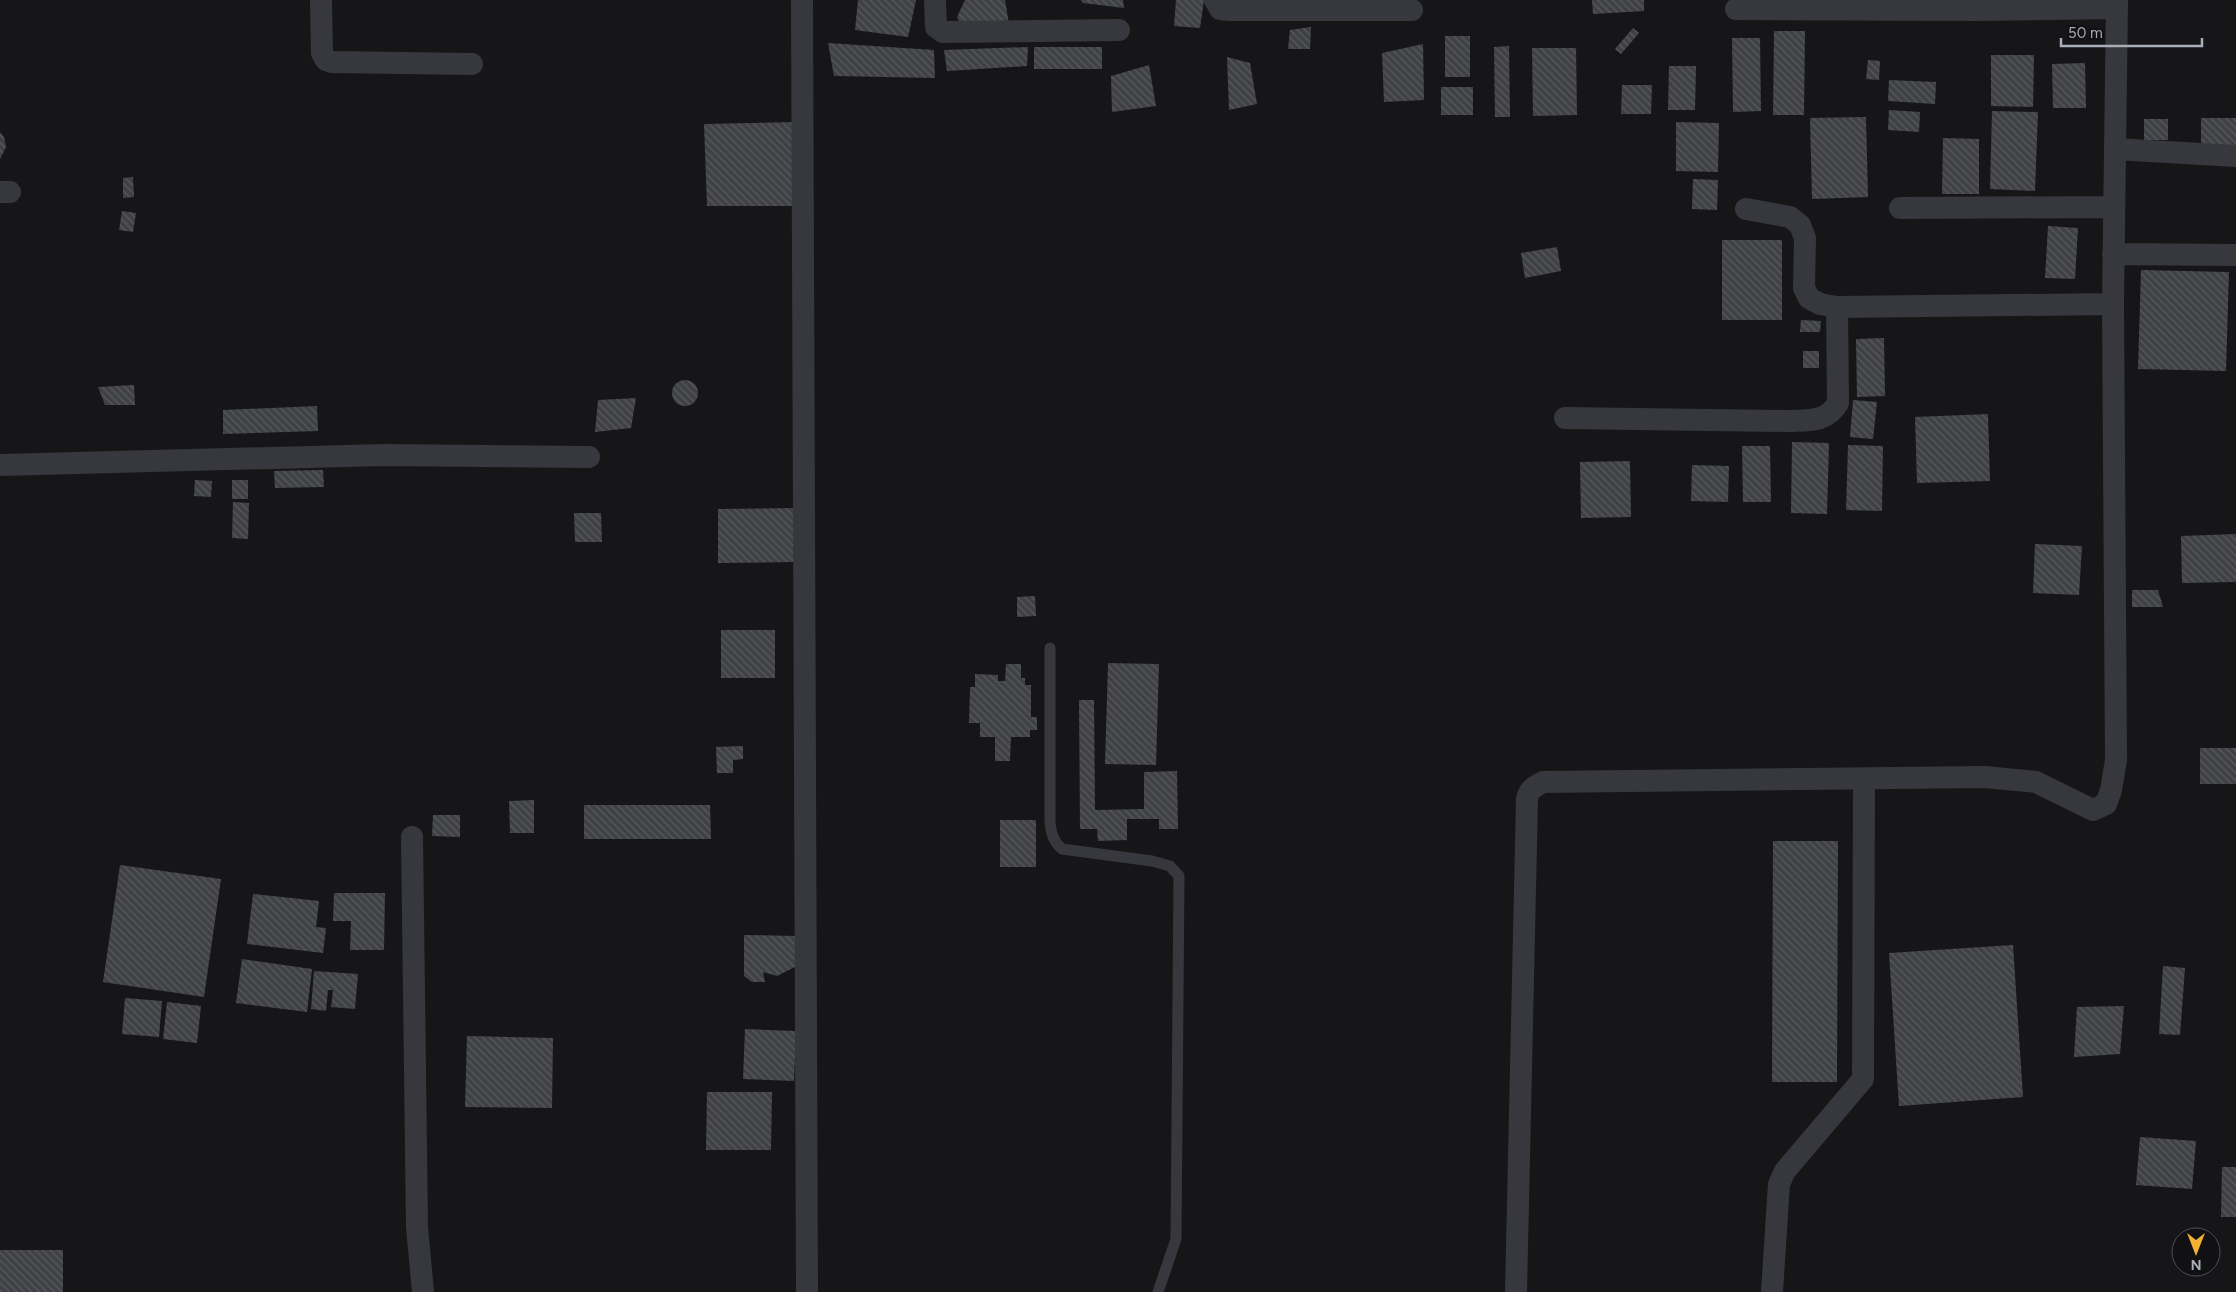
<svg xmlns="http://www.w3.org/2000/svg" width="2236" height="1292" font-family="Figtree,sans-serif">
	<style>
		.building { fill: url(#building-back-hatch) }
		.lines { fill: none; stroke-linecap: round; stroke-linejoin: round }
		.lane { stroke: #37383d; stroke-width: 11 }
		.street { stroke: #37383d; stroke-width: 22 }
	</style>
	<defs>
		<pattern id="building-back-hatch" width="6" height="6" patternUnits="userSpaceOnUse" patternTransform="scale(1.25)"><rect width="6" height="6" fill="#404145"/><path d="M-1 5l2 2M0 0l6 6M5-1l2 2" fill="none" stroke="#595a5e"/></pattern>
	</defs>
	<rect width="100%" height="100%" fill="#161618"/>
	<path class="building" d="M858 0H916L908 37 855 30Z
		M965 0H1005L1009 24 964 31 957 17Z
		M1081 0H1123L1124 8 1083 3Z
		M1176 0H1204L1200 28 1174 26Z
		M1592 0H1644V11L1593 14Z
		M1311 27 1310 49H1288L1290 30Z
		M1633 28 1639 33 1621 54 1615 49Z
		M1774 31H1805L1804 115H1773Z
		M1445 36H1470V77H1445Z
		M1732 38H1760L1761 111 1733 112Z
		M828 43 934 50 935 78 834 76Z
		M1423 44 1424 100 1384 102 1382 53Z
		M1509 46 1510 117H1495L1494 47Z
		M1028 47 1027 66 947 71 944 50Z
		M1034 47H1102V69H1034Z
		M1532 48H1576L1577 115 1533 116Z
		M1991 55H2034L2033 107 1991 106Z
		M1227 57 1250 63 1257 104 1229 110Z
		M1868 60 1880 61 1879 80 1866 79Z
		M2085 63 2086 108H2053L2052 64Z
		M1149 65 1156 106 1112 112 1111 76Z
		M1669 66H1696L1695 110H1668Z
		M1889 80 1936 82 1935 104 1888 101Z
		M1622 85H1652L1651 114H1621Z
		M1441 87H1473V115H1441Z
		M1889 110 1920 112 1919 132 1888 130Z
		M1992 111 2038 112 2035 191 1990 189Z
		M1866 117 1868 197 1812 199 1810 118Z
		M2201 118H2236V147L2201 146Z
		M2144 119H2168V140H2144Z
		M797 122 794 206H707L704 124Z
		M1676 122 1719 123 1718 172 1676 171Z
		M0 132 4 137 6 147 0 159Z
		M1943 138 1979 139V194H1942Z
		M133 177 134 197 123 198V178Z
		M1693 179 1718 180 1717 210 1692 209Z
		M122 211 136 213 133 232 119 230Z
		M2048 226 2078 228 2075 279 2045 278Z
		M1722 240H1782V320H1722Z
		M1557 247 1561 271 1525 278 1521 253Z
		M2141 270 2229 272 2226 371 2138 369Z
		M1801 320 1821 321 1820 332H1800Z
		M1884 338 1885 396 1857 397 1856 339Z
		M1803 351H1819V368H1803Z
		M672 393a13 13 0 1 1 26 0a13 13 0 1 1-26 0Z
		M134 385 135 405H105L98 387Z
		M636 398 631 428 595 432 598 400Z
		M1853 400 1877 402 1873 439 1850 437Z
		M317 406 318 431 223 434V410Z
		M1988 414 1990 481 1917 483 1915 417Z
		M1792 442 1829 443 1827 514 1791 513Z
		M1848 445 1883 446 1882 511 1846 510Z
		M1742 446H1770L1771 502H1743Z
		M1630 461 1631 517 1581 518 1580 462Z
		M1692 465 1729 466 1728 502 1691 501Z
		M323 470 324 487 275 488 274 471Z
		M195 480 212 481 211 497 194 496Z
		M232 480H248V499H232Z
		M233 502 249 503 248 539 232 538Z
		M796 508V562L718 563V509Z
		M574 513H601L602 542H575Z
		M2236 534V582L2182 583 2181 536Z
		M2035 544 2082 546 2079 595 2033 593Z
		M2132 590H2158L2163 607H2132Z
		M1035 596 1036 616 1017 617V597Z
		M721 630H775V678H721Z
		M1108 663 1159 664 1156 765 1105 764Z
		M1006 664H1021V678H1025V685H1031V717H1037V730H1030V737H1011L1010 761H995V737H980V723H969L970 687H975V674L998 675V681H1005Z
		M1079 700H1094L1095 810 1144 809V772L1177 771 1178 829H1159V819H1127V840L1098 841 1097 829H1080Z
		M743 746V759L733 760V773H717L716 747Z
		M2200 748H2236V784H2200Z
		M534 800V833H510L509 801Z
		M584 805H710L711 839H584Z
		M433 815H460V837L432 836Z
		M1000 820H1036V867H1000Z
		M1773 841H1838L1837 1082H1772Z
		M120 865 221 879 204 997 103 982Z
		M334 893H385L384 950H350L351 921H333Z
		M253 894 319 901 316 927 326 928 323 953 247 944Z
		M744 935 798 936 797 966 777 976 763 972 765 982H752L744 976Z
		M2013 945 2023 1097 1899 1106 1889 953Z
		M242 959 312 969 307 1012 236 1003Z
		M2163 966 2185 968 2180 1035 2159 1034Z
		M314 971 358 974 355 1009 331 1007 333 990H328L326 1011 311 1009Z
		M125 998 162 1001 159 1037 122 1034Z
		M167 1002 201 1006 197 1043 163 1039Z
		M2124 1006 2120 1054 2074 1057 2077 1007Z
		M745 1029 796 1031 794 1081 743 1079Z
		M467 1036 553 1038 552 1108 465 1107Z
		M707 1092H772L771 1150H706Z
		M2140 1137 2196 1141 2192 1189 2136 1185Z
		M2222 1167H2236V1217H2221Z
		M0 1250H63V1292H0Z"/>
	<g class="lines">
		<path class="lane" d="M1050 648V822C1051 833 1053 841 1062 849L1152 861 1170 866 1179 876 1176 1239 1158 1292"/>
		<path class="street" d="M321 0 322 53 326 60 332 62 472 64
			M802 0 807 1292
			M935 0 936 27 943 32 1119 30
			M1215 0 1220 9 1229 10H1412
			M1736 9 1977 10 2117 8
			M2115 149 2236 156
			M0 192H10
			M1900 208 2114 207
			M1746 209 1790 217 1800 225 1805 238 1804 288 1809 298 1820 304 1837 307
			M2113 254 2236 255
			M1565 418 1789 421C1810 420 1827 422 1838 403L1837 307 2113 304
			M0 465 384 455 589 457
			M412 837 417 1227 423 1292
			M1516 1292 1527 799C1529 789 1534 787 1543 782L1985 777 2036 782 2093 810 2106 804 2111 790 2116 760 2113 304 2117 0
			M1772 1292 1779 1184 1785 1171 1863 1079 1864 779"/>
	</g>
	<g transform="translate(2196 1252) rotate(180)"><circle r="24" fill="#111113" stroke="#4d4f55"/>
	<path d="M0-4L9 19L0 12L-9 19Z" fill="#f2b134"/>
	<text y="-8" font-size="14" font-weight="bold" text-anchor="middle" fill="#a8adb8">N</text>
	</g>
	<path d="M2061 38v8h141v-8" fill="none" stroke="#a8adb8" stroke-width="2.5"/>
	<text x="2068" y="38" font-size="15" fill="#a8adb8" stroke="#111113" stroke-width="4" paint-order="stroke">50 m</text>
</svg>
